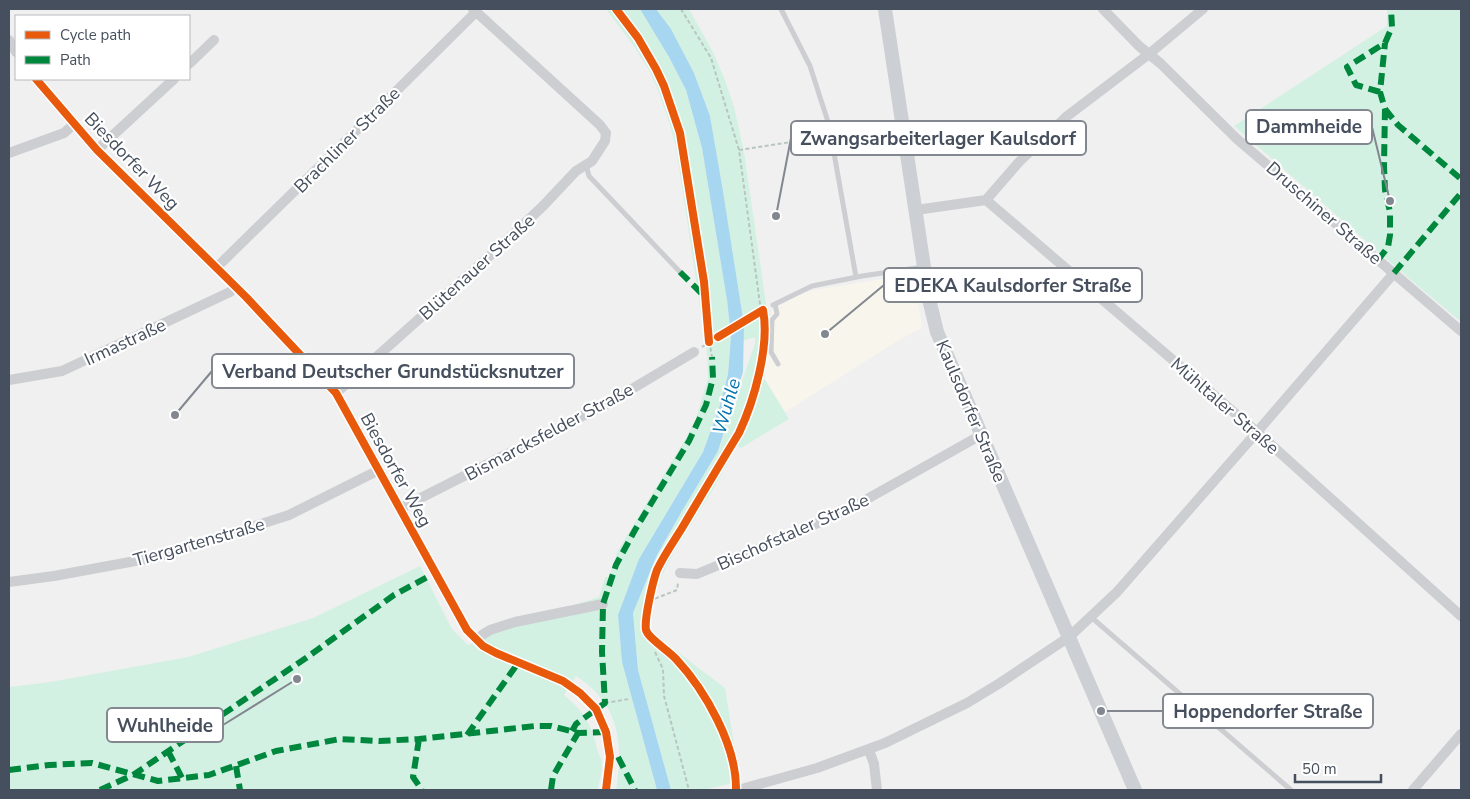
<svg xmlns="http://www.w3.org/2000/svg" width="1470" height="799" font-family="'Nunito Sans',sans-serif">
	<style>
		.commercial { fill: #f8f6ec }
		.green { fill: #d3f1e3 }
		.water { fill: #a7d6f0 }
		.lines { fill: none; stroke-linecap: round; stroke-linejoin: round }
		.path { stroke: #b8c5c2; stroke-width: 2; stroke-dasharray: 4 2.5; stroke-linecap: butt }
		.service { stroke: #ccced1; stroke-width: 5 }
		.minor { stroke: #ccced1; stroke-width: 10 }
		.secondary { stroke: #cccfd3; stroke-width: 14 }
		.quiet { stroke: #00873e; stroke-width: 6; stroke-dasharray: 12 6; stroke-linecap: butt }
		.cycleway-casing { stroke: #fff; stroke-width: 11 }
		.cycleway { stroke: #e8590c; stroke-width: 8 }
		.labels { text-anchor: middle; stroke-width: 4.5; stroke-linejoin: round; paint-order: stroke }
		.street-label { font-size: 18px; fill: #464f5d; stroke: #fff }
		.water-label { font-size: 19px; font-style: italic; fill: #0674b0; stroke: #fff }
		.leader { fill: none; stroke: #828790; stroke-width: 2 }
		.callout-dot { fill: #828790; stroke: #fff; stroke-width: 2 }
		.callout { fill: #fff; stroke: #828790; stroke-width: 2 }
		.callout-label { font-size: 19px; text-anchor: middle; font-weight: bold; fill: #464f5d }
	</style>
	<rect width="100%" height="100%" fill="#f1f0f0"/>
	<path class="commercial" d="M914 274 922 328 902 338 785 412 764 378 768 355 769 324 772 310 803 293 815 290Z"/>
	<path class="green" d="M606 9H640L669 57 686 90 702 148 727 300 731 335 744 325 723 191 710 116 694 73 671 29 656 9H689L713 52 725 80 734 107 744 152 769 324 768 355 764 378 789 419 741 448 737 446 712 491 674 552 662 575 652 602 650 631 725 688 739 776 733 779V783L704 790H671L638 670 633 613 657 555 682 511 718 451 755 343V337L730 345 728 374 720 405 703 452 639 559 618 615 622 662 657 790H616C624 742 619 704 576 676L564 695C585 712 592 726 598 752 599 755 602 759 602 763 603 771 599 782 598 790H9V687L50 682 188 657 313 618 420 566 452 629 468 645 493 632 599 597 605 577H609L617 552 686 438 696 418 708 378 707 353 676 147 670 125 658 90 649 70 633 45Z
		M1387 9H1461V322L1405 275 1234 126 1387 26Z"/>
	<path class="water" d="M640 9H656L671 29 694 73 710 116 723 191 744 325 743 372 718 451 682 511 657 555 633 613 638 670 671 790H657L622 662 618 615 639 559 703 452 720 405 728 374 731 336 727 300 702 148 686 90 669 57Z"/>
	<g class="lines">
		<path class="path" d="M616 9 638 38 656 69 664 86 680 133 704 282 708 334 712 357
			M681 9 711 58 739 150 760 304 763 310
			M838 135 890 127
			M739 150 824 137
			M702 347 764 310
			M649 601 677 590 678 583
			M655 652 663 669 664 696 689 790
			M605 703 629 699"/>
		<path class="service" d="M781 9 810 66 829 125 856 277
			M586 165 589 176 680 272
			M775 304 777 314 772 320 771 352 778 364
			M773 305 812 286 862 276 923 267
			M1091 617 1291 790
			M650 636C663 647 676 658 687 670 698 683 706 698 713 713 726 739 737 761 736 790"/>
		<path class="minor" d="M1103 9 1139 46 1160 63 1237 139 1461 331
			M9 40 16 52
			M189 64 214 40
			M36 79 97 150 246 297 336 393 467 630 483 646 496 653 563 681 580 693 596 709 606 732 610 757 606 790
			M97 150 174 79
			M9 153 64 133 74 124
			M986 200 1257 432 1461 616
			M916 210 986 200 1019 162 1066 117 1149 54 1203 9
			M217 267 366 121 476 12
			M9 380 62 371 230 292 235 286
			M336 393 494 252 543 206 576 171 592 161 605 141 606 133 600 125 473 9
			M401 508 610 402 694 352
			M680 573 697 574 787 537 851 508 981 435
			M9 582 54 576 157 557 289 515 379 470
			M478 641 482 635 490 630 515 622 603 604
			M869 750 874 764 877 790
			M738 790 817 768 885 743 967 703 1000 683 1069 637 1117 592 1257 432 1394 273
			M1413 790 1461 734"/>
		<path class="secondary" d="M885 9 924 267 929 299 937 332 1135 790"/>
		<path class="quiet" d="M1380 92 1356 85 1347 67 1385 43 1392 27 1391 9
			M1385 109 1398 125 1461 179
			M1378 260 1388 247 1390 235V212L1385 190 1384 166 1385 109 1380 92 1385 43
			M680 272 706 298
			M1394 273 1461 193
			M572 731 576 724 605 703 602 652 603 604 616 565 635 530 689 441 706 405 713 378 712 357
			M467 735 518 663
			M419 739 413 777 422 790
			M168 751 182 778
			M618 757 635 790
			M236 766 240 790
			M9 770 49 765 92 763 158 781 209 775 276 751 340 739 379 741 419 739 535 726H551L578 733 606 732
			M100 790 133 775 306 658 394 595 435 573
			M551 790 553 776 578 733"/>
		<g class="cycleway-casing">
			<path id="cycleway" d="M616 9 638 38 656 69 664 86 680 133 704 282 709 342
				M36 79 97 150 246 297 336 393 467 630 483 646 496 653 563 681 580 693 596 709 606 732 610 757 606 790
				M718 337 763 310C770 346 754 401 739 433 720 464 701 496 682 528 674 541 664 555 657 570 653 581 644 619 646 630 648 638 669 651 676 659 705 690 737 746 736 790"/>
		</g>
		<use href="#cycleway" class="cycleway"/>
	</g>
	<g class="labels">
		<g class="street-label">
			<text transform="translate(347 140) rotate(-45)" y="6">Brachliner Straße</text>
			<text transform="translate(132 161) rotate(46)" y="6">Biesdorfer Weg</text>
			<text transform="translate(1324 213) rotate(41)" y="6">Druschiner Straße</text>
			<text transform="translate(477 267) rotate(-42)" y="6">Blütenauer Straße</text>
			<text transform="translate(125 342) rotate(-25)" y="6">Irmastraße</text>
			<text transform="translate(1225 406) rotate(41)" y="6">Mühltaler Straße</text>
			<text transform="translate(971 411) rotate(67)" y="6">Kaulsdorfer Straße</text>
			<text transform="translate(549 432) rotate(-28)" y="6">Bismarcksfelder Straße</text>
			<text transform="translate(396 470) rotate(61)" y="6">Biesdorfer Weg</text>
			<text transform="translate(793 532) rotate(-24)" y="6">Bischofstaler Straße</text>
			<text transform="translate(199 542) rotate(-16)" y="6">Tiergartenstraße</text>
		</g>
		<g class="water-label">
			<text transform="translate(726 406) rotate(-74)" y="7">Wuhle</text>
		</g>
	</g>
	<path class="leader" d="M1390 201L1372 127M776 216L791 138M825 334L884 285M175 415L212 371M1101 711L1163 711M297 679L223 725"/>
	<g class="callout-dot">
		<circle cx="1390" cy="201" r="5"/>
		<circle cx="776" cy="216" r="5"/>
		<circle cx="825" cy="334" r="5"/>
		<circle cx="175" cy="415" r="5"/>
		<circle cx="1101" cy="711" r="5"/>
		<circle cx="297" cy="679" r="5"/>
	</g>
	<g class="callout">
		<rect x="1246" y="110" width="126" height="34" rx="5"/>
		<rect x="791" y="121" width="295" height="34" rx="5"/>
		<rect x="884" y="268" width="258" height="34" rx="5"/>
		<rect x="212" y="354" width="362" height="34" rx="5"/>
		<rect x="1163" y="694" width="210" height="34" rx="5"/>
		<rect x="107" y="708" width="116" height="34" rx="5"/>
	</g>
	<g class="callout-label">
		<text x="1309" y="133">Dammheide</text>
		<text x="938" y="145">Zwangsarbeiterlager Kaulsdorf</text>
		<text x="1013" y="292">EDEKA Kaulsdorfer Straße</text>
		<text x="393" y="378">Verband Deutscher Grundstücksnutzer</text>
		<text x="1268" y="718">Hoppendorfer Straße</text>
		<text x="165" y="732">Wuhlheide</text>
	</g>
	<rect width="1470" height="799" fill="none" stroke="#464f5d" stroke-width="20"/>
	<rect x="15" y="15" width="175" height="65" fill="#ffffff" stroke="#b5b9be"/>
	<rect x="25" y="31" width="25" height="8" fill="#e8590c" stroke="#b5b9be"/>
	<text x="60" y="40" font-size="15" fill="#464f5d">Cycle path</text>
	<rect x="25" y="56" width="25" height="8" fill="#00873e" stroke="#b5b9be"/>
	<text x="60" y="65" font-size="15" fill="#464f5d">Path</text>
	<path d="M1295 774v8h86v-8" fill="none" stroke="#464f5d" stroke-width="2.5"/>
	<text x="1302" y="774" font-size="15" fill="#464f5d" stroke="#ffffff" stroke-width="4" paint-order="stroke">50 m</text>
</svg>
